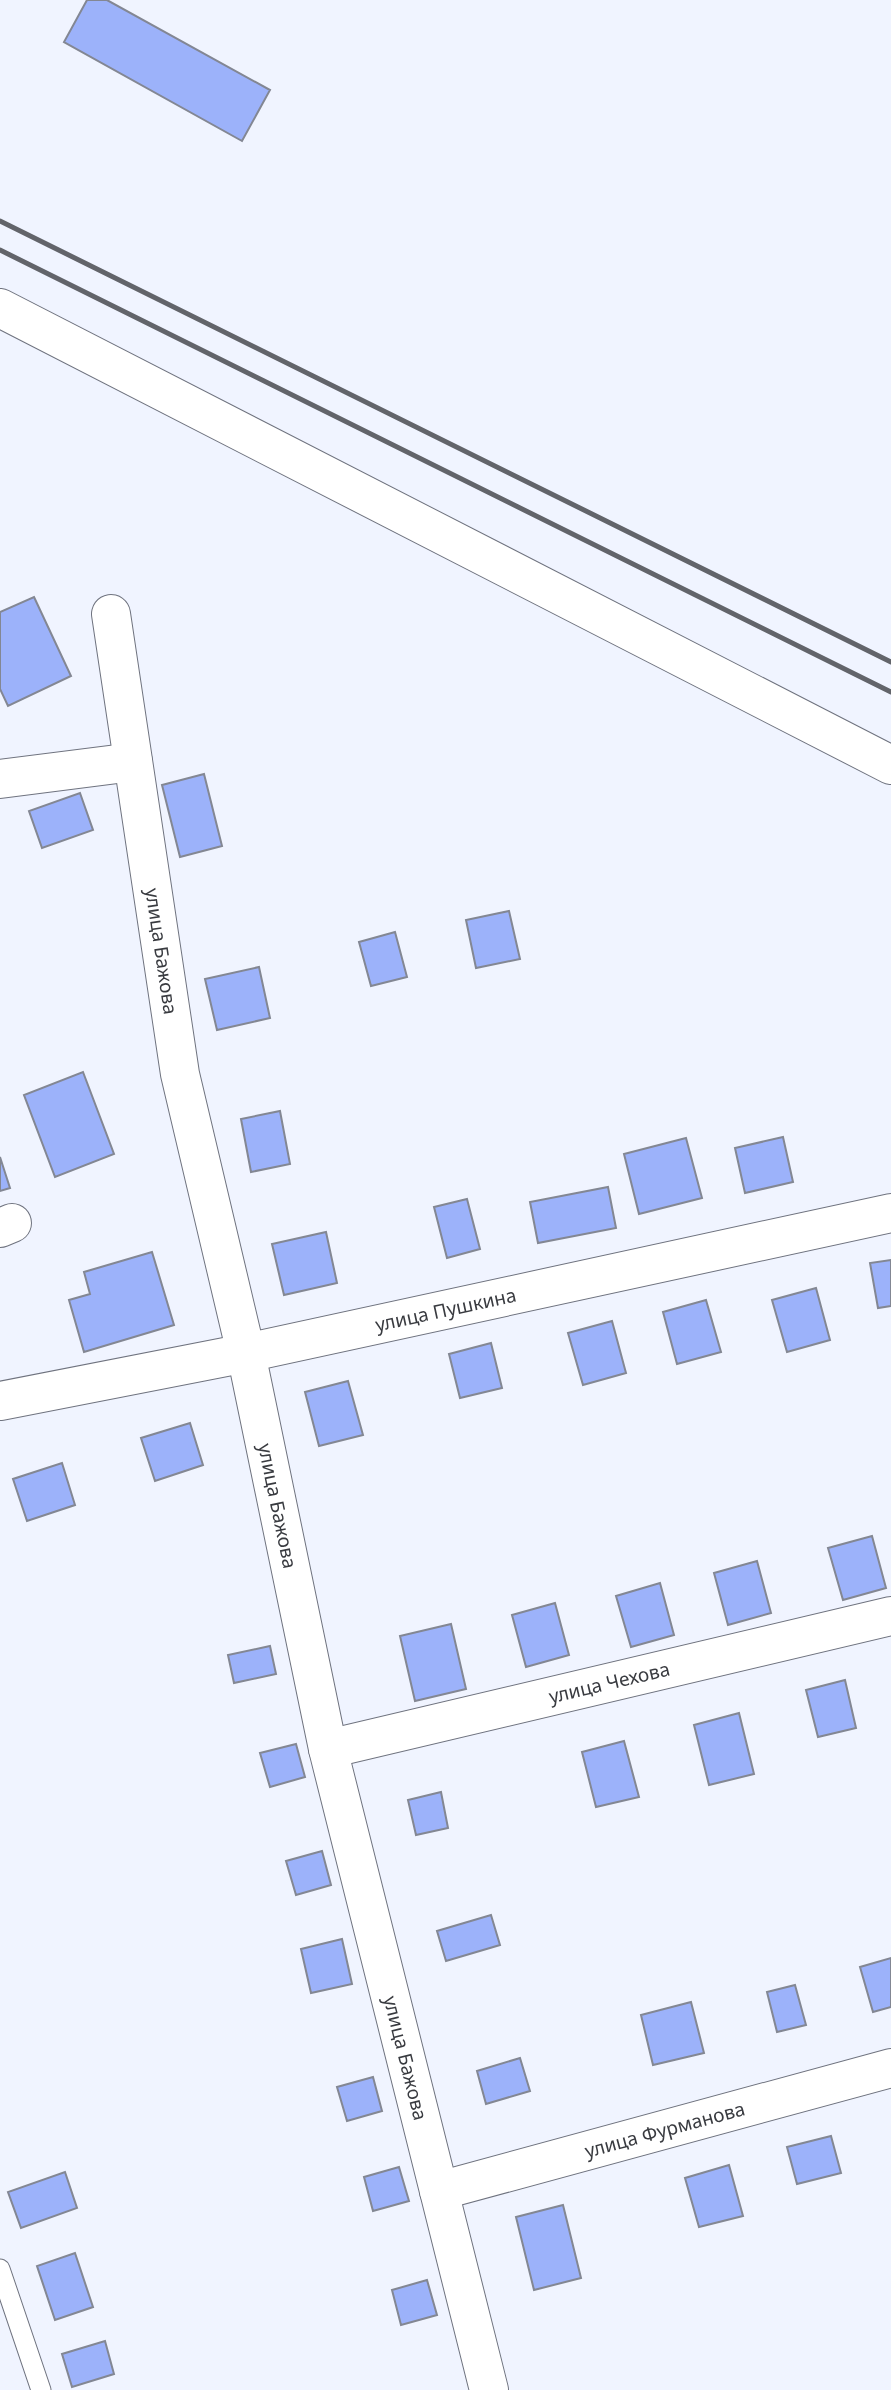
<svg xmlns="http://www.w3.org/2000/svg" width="891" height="2390" font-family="'Noto Sans',sans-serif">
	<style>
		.building { fill: #9cb2fa; stroke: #838793; stroke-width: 2 }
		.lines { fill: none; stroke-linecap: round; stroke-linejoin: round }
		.lane-casing { stroke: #6f737f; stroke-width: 21 }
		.street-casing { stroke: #6f737f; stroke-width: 40 }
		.lane { stroke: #fff; stroke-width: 19 }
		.street { stroke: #fff; stroke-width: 38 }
		.rail { stroke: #62646a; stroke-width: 5 }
		.labels { text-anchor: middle; stroke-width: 6; stroke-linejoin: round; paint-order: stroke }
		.street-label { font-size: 19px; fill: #393b40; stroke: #f0f4ff }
	</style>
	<rect width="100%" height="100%" fill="#f0f4ff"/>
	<path class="building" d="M87 0H107L270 90 242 141 64 42Z
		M34 597 71 676 8 706 0 689V612Z
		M204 774 222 846 180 857 162 785Z
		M80 793 93 830 42 848 29 811Z
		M509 911 520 959 476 968 466 920Z
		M395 932 407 977 371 986 359 942Z
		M259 967 270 1018 217 1030 205 979Z
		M83 1072 114 1154 55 1177 24 1095Z
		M280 1111 290 1164 251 1172 241 1119Z
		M783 1137 793 1182 745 1193 735 1148Z
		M686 1138 702 1198 639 1214 624 1154Z
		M0 1157 10 1188 0 1191Z
		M608 1187 616 1228 538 1243 530 1202Z
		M467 1199 480 1249 447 1258 434 1207Z
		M326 1232 337 1283 284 1295 272 1244Z
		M152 1252 174 1325 84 1352 69 1300 90 1294 84 1272Z
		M891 1260V1306L878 1308 870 1263Z
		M816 1288 830 1340 787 1352 772 1300Z
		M706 1300 721 1352 677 1364 663 1312Z
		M612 1321 626 1373 583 1385 568 1333Z
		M491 1343 502 1388 460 1398 449 1354Z
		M348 1381 363 1435 319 1446 305 1392Z
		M190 1423 203 1465 155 1481 141 1438Z
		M62 1463 75 1505 27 1521 13 1479Z
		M872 1536 886 1588 843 1600 828 1548Z
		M757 1561 771 1613 728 1625 714 1573Z
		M660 1583 674 1635 631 1647 616 1596Z
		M555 1603 569 1655 526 1667 512 1615Z
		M451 1624 466 1689 415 1701 400 1636Z
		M270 1646 276 1674 234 1683 228 1655Z
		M845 1680 856 1728 818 1737 806 1690Z
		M739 1713 754 1774 709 1785 694 1725Z
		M624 1741 639 1797 596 1807 582 1752Z
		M296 1744 305 1777 270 1787 260 1753Z
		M441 1792 448 1828 416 1835 408 1800Z
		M322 1851 331 1885 296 1895 286 1861Z
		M491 1915 500 1945 446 1961 437 1931Z
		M342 1939 352 1984 311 1993 301 1949Z
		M891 1958V2007L873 2012 860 1967Z
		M795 1985 806 2025 777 2032 767 1992Z
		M691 2002 704 2053 653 2065 641 2015Z
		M520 2058 530 2091 486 2104 477 2071Z
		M373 2077 382 2111 347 2121 337 2087Z
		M831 2136 841 2173 797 2184 787 2147Z
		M729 2165 743 2216 699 2227 685 2178Z
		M399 2167 409 2201 373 2211 364 2177Z
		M65 2172 77 2208 21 2228 8 2192Z
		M563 2205 581 2278 534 2290 516 2217Z
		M75 2253 93 2307 55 2320 37 2266Z
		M427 2280 437 2315 401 2325 392 2290Z
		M105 2341 114 2374 72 2387 62 2354Z"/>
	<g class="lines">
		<g class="lane-casing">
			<path id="lane" d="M0 2269 41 2390"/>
		</g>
		<g class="street-casing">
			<g id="street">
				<path d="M0 308 891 765"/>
				<path id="s1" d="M111 614 180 1074 246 1353 328 1749 489 2390"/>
				<path d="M0 779 133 762"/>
				<path d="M0 1228 12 1223"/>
				<path id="s2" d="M0 1401 246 1353 891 1213"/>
				<path id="s3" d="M328 1749 891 1616"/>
				<path id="s4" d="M439 2191 891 2068"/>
			</g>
		</g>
		<use href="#lane" class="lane"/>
		<use href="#street" class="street"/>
		<path class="rail" d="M0 221 891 662
			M0 250 891 692"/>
	</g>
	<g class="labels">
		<g class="street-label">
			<text dy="7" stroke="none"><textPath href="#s1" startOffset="341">улица Бажова</textPath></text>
			<text dy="7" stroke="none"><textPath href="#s2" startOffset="455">улица Пушкина</textPath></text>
			<text dy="7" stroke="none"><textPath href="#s1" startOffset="908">улица Бажова</textPath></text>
			<text dy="7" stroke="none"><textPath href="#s3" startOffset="289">улица Чехова</textPath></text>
			<text dy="7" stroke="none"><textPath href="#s1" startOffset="1475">улица Бажова</textPath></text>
			<text dy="7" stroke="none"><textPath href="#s4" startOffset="234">улица Фурманова</textPath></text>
		</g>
	</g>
</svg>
